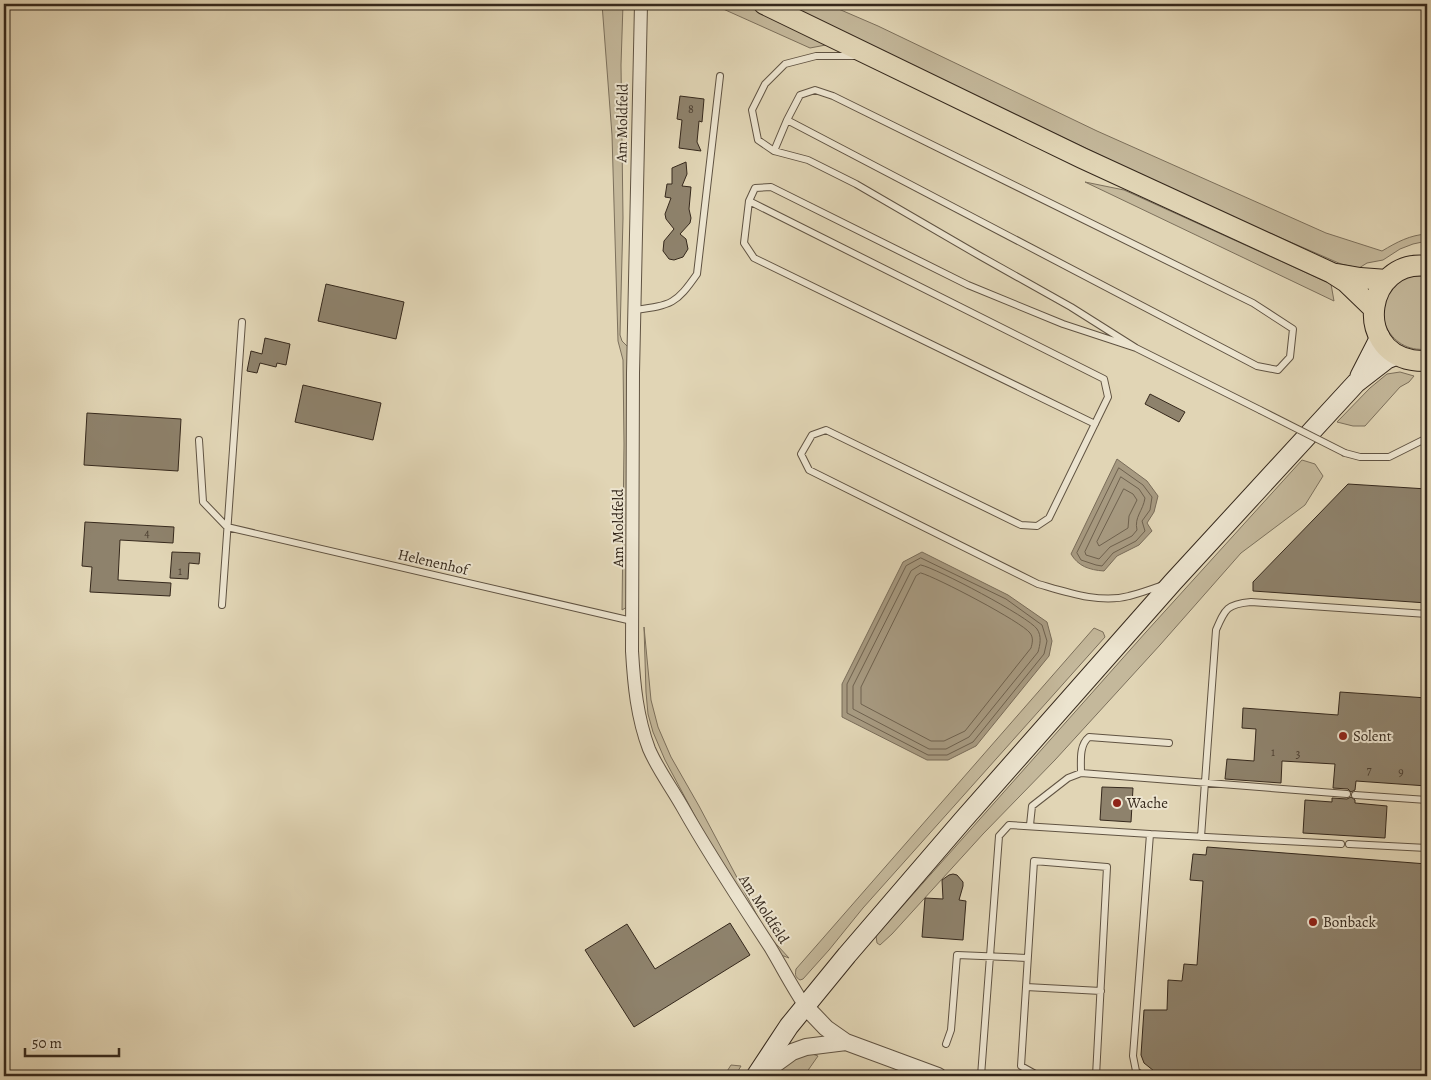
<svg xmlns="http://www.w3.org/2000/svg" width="1431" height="1080" font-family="Alegreya,serif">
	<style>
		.green { fill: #c4b89b; stroke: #7c705c }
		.water { fill: #a79a81; stroke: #796c59 }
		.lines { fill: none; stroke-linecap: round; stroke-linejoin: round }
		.shore { stroke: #6e614e; stroke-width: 1 }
		.building { fill: #8e826c; stroke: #35281c }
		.service-casing { stroke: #605342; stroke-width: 8 }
		.minor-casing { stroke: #605342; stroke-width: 14 }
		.tertiary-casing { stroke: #605342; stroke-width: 18 }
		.secondary-casing { stroke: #35281c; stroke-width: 21 }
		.primary-casing { stroke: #35281c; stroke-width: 22 }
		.service { stroke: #ece4cf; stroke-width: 6 }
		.minor { stroke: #ece4cf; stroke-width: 12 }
		.tertiary { stroke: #ece4cf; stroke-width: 16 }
		.secondary { stroke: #ece4cf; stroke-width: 19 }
		.primary { stroke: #e1d5b5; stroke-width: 20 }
		.service-bridge-casing { stroke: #605342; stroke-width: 8; stroke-linecap: butt }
		.service-bridge { stroke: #ece4cf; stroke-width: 6 }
		.poi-dot { fill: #8f2418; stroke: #ece4cf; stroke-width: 2 }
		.labels { text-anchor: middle; stroke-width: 4; stroke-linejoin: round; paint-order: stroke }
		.number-label { font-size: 12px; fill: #4b3e30 }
		.street-label { font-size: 15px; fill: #35281c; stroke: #ece4cf }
		.poi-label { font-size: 15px; fill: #35281c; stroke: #ece4cf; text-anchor: start }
	</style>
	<rect width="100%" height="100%" fill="#e1d5b5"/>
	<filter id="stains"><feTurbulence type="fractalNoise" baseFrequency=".004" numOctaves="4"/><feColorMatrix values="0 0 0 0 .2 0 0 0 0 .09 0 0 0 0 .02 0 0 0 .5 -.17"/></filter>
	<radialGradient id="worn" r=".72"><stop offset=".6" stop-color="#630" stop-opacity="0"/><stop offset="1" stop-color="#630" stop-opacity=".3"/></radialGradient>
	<path class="green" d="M602 4H623L621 65 623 218 620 335 622 341 628 347 627 607 622 610 624 444 623 360 618 341 612 135Z
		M712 4H749L831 44 810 48Z
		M783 4H827L878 26 1097 131 1326 233 1382 251C1397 242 1410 235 1427 234V241L1413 244 1400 249 1383 260 1367 263 1359 268 1341 264 1205 205Z
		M1085 182 1124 190 1331 284 1334 301Z
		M1411 276H1427V349C1388 354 1367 306 1397 283 1401 280 1407 278 1411 276Z
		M1400 372 1414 376 1409 382 1400 387 1365 426H1353L1337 422 1370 388 1387 374Z
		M1302 460 1315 464 1323 476 1305 505 1241 553 1160 645 1055 760 983 834 892 934 880 945 877 943 876 936 1146 632Z
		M644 627 651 700 658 727 671 757 699 806 767 934 789 958 781 955 741 902 665 760 653 732 648 714 646 692Z
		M1094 628 1103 632 1105 637 863 908 829 950 803 979 800 980C795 977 795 975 796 969L824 937Z
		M804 1051 818 1056 804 1076H773L792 1059Z
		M731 1065 741 1066 735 1076H724Z"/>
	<path class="water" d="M1117 459 1147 481 1158 496 1154 512 1147 523 1152 531 1139 545 1117 556 1104 571C1089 570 1078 566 1071 554Z
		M922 552 1008 595 1047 622 1052 641 1049 656 976 746 948 760H927L842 717V684L903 562Z"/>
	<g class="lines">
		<path class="shore" d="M1119 468 1143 485 1152 497 1150 510 1142 521 1145 531 1136 541 1113 553 1102 566 1096 565 1081 560 1077 553Z
			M1121 477 1139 489 1145 498C1143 511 1134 517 1137 530L1132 536 1110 547 1099 559 1086 555 1085 552Z
			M1124 489 1133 494 1137 500 1129 516 1128 528 1099 546 1097 542Z
			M921 558 1006 599 1042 625 1047 641 1044 654 973 742 947 755H928L847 713V684L906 566Z
			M921 565C936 568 1029 617 1037 629 1042 636 1040 645 1038 652L969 737 946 749H929L853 709V686L911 571Z
			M921 573C936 577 1022 622 1030 633 1034 638 1032 644 1031 648L965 731 944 741H931L861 704V687L916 576Z"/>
	</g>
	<path class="building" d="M680 96 704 99 702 122 699 121 697 142 701 151 679 148 682 120 677 119Z
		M686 162 687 174 682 186 691 187 689 209 691 218 690 223 680 234 686 239 688 249 683 257 674 260 669 259 663 251 664 241 674 229 666 219 665 214 671 198 665 197 667 184H672V168Z
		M326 284 404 302 396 339 318 321Z
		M265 338 290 344 286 365 277 363 276 367 260 363 257 373 247 371 251 351 262 354Z
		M303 385 381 403 373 440 295 422Z
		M1150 394 1185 412 1179 422 1145 404Z
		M87 413 181 419 178 471 84 465Z
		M1348 484 1427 489V603L1253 591V582Z
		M85 522 174 527 173 543 120 540 118 580 171 583 170 596 90 592 92 567 82 566Z
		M172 552 200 553 199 564 189 563 188 579 170 578Z
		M1340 692 1427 698V786L1356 781 1355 790 1351 792 1348 789 1333 788 1335 764 1282 761 1281 783 1225 779 1227 759 1254 761 1256 729 1242 728 1243 708 1338 715Z
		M1102 787 1133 788 1131 822 1100 820Z
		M1351 797 1355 800V803L1387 806 1385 838 1303 833 1305 800 1332 802V798L1347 799Z
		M1207 847 1427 864V1073L1164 1071H1154L1144 1063 1141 1055 1144 1010H1167L1168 980 1182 981 1184 964 1197 965 1203 881 1190 880 1193 854 1206 855Z
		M953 874 957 875 963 882V886L959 900 966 901 963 940 922 937 925 898 943 899 942 880 949 875Z
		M730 923 750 955 634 1027 585 950 627 924 655 969Z"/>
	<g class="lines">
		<g class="service-casing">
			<path id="service" d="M856 56H816L785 64 765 84 752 110 758 140 774 151 808 160 856 184 980 256 1071 307 1136 348 1260 410
				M774 151 787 120 800 95 815 90 833 96 1253 303 1293 329 1290 357 1278 370 1257 366 787 120
				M749 201 1104 379 1108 397 1049 518 1037 526 1021 525 826 430 812 435 801 454 809 470 1038 584C1066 592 1100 604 1129 596 1141 593 1152 589 1163 585
				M635 310C672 305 676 304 697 274L720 76
				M1095 424 754 258 744 243 749 201 755 188 771 187 968 285 1063 324 1136 348
				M199 440 203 502 227 527 632 621
				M1345 453 1360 457H1389L1427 438
				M222 605 242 322
				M1081 773C1081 761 1079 745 1089 737L1169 743
				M1355 795 1427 800
				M1030 825 1032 806 1068 778 1081 773 1347 794
				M1201 837 1216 630C1225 609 1227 604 1251 602L1427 614
				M1349 844 1427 848
				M1026 987 1101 991
				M946 1044 951 1030 957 955 1027 958
				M981 1076 999 836 1009 825 1150 834 1341 844
				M1039 1076 1021 1066 1034 861 1107 867 1096 1076
				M1143 1076 1136 1071 1133 1056 1150 834"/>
		</g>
		<g class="minor-casing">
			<path id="minor" d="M641 4 633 373 632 651C634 685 637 717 649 749 658 770 672 788 683 808 710 856 740 901 770 947 782 967 792 987 805 1006"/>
		</g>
		<g class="tertiary-casing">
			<path id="tertiary" d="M805 1006 826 1028 846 1042 938 1076
				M759 1076 792 1052 806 1047 846 1042"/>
		</g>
		<g class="secondary-casing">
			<path id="secondary" d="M1360 376 1380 337
				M756 1076 789 1026 847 955 963 820 1173 582 1356 383 1387 359 1397 355"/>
		</g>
		<g class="primary-casing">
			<path id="primary" d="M764 4 1082 158 1332 273 1346 282 1373 308
				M1427 266C1366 259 1353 349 1412 360 1417 361 1422 361 1427 361
				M1337 274 1360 278 1387 280"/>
		</g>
		<use href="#service" class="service"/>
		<use href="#minor" class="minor"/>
		<use href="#tertiary" class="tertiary"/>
		<use href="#secondary" class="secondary"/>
		<use href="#primary" class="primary"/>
		<g class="service-bridge-casing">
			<path id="service-bridge" d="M1260 410 1345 453"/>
		</g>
		<use href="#service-bridge" class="service-bridge"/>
	</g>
	<g class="poi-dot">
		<circle cx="1343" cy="736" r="5"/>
		<circle cx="1117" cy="803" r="5"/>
		<circle cx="1313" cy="922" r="5"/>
	</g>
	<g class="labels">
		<g class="number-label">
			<text x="691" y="113">8</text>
			<text x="147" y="537">4</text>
			<text x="180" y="575">1</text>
			<text x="1273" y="756">1</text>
			<text x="1298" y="758">3</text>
			<text x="1369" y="774">7</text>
			<text x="1401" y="776">9</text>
		</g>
		<g class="street-label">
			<text transform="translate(622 123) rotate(-89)" y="5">Am Moldfeld</text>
			<text transform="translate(618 528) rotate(-90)" y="5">Am Moldfeld</text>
			<text transform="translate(433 562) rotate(13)" y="5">Helenenhof</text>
			<text transform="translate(764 909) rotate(57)" y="5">Am Moldfeld</text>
		</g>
		<g class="poi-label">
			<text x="1353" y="741">Solent</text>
			<text x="1127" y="808">Wache</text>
			<text x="1323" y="927">Bonback</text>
		</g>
	</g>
	<rect width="1431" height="1080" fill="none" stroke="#e1d5b5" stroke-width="20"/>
	<rect x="5" y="5" width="1421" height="1070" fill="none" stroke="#35281c" stroke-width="2.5"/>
	<rect x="10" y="10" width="1411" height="1060" fill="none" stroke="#35281c"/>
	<path d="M25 1048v8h94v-8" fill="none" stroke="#35281c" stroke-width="2.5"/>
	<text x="32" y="1048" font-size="15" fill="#35281c" stroke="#ece4cf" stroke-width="4" paint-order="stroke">50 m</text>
	<rect width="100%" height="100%" filter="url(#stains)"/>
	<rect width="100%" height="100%" fill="url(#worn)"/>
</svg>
